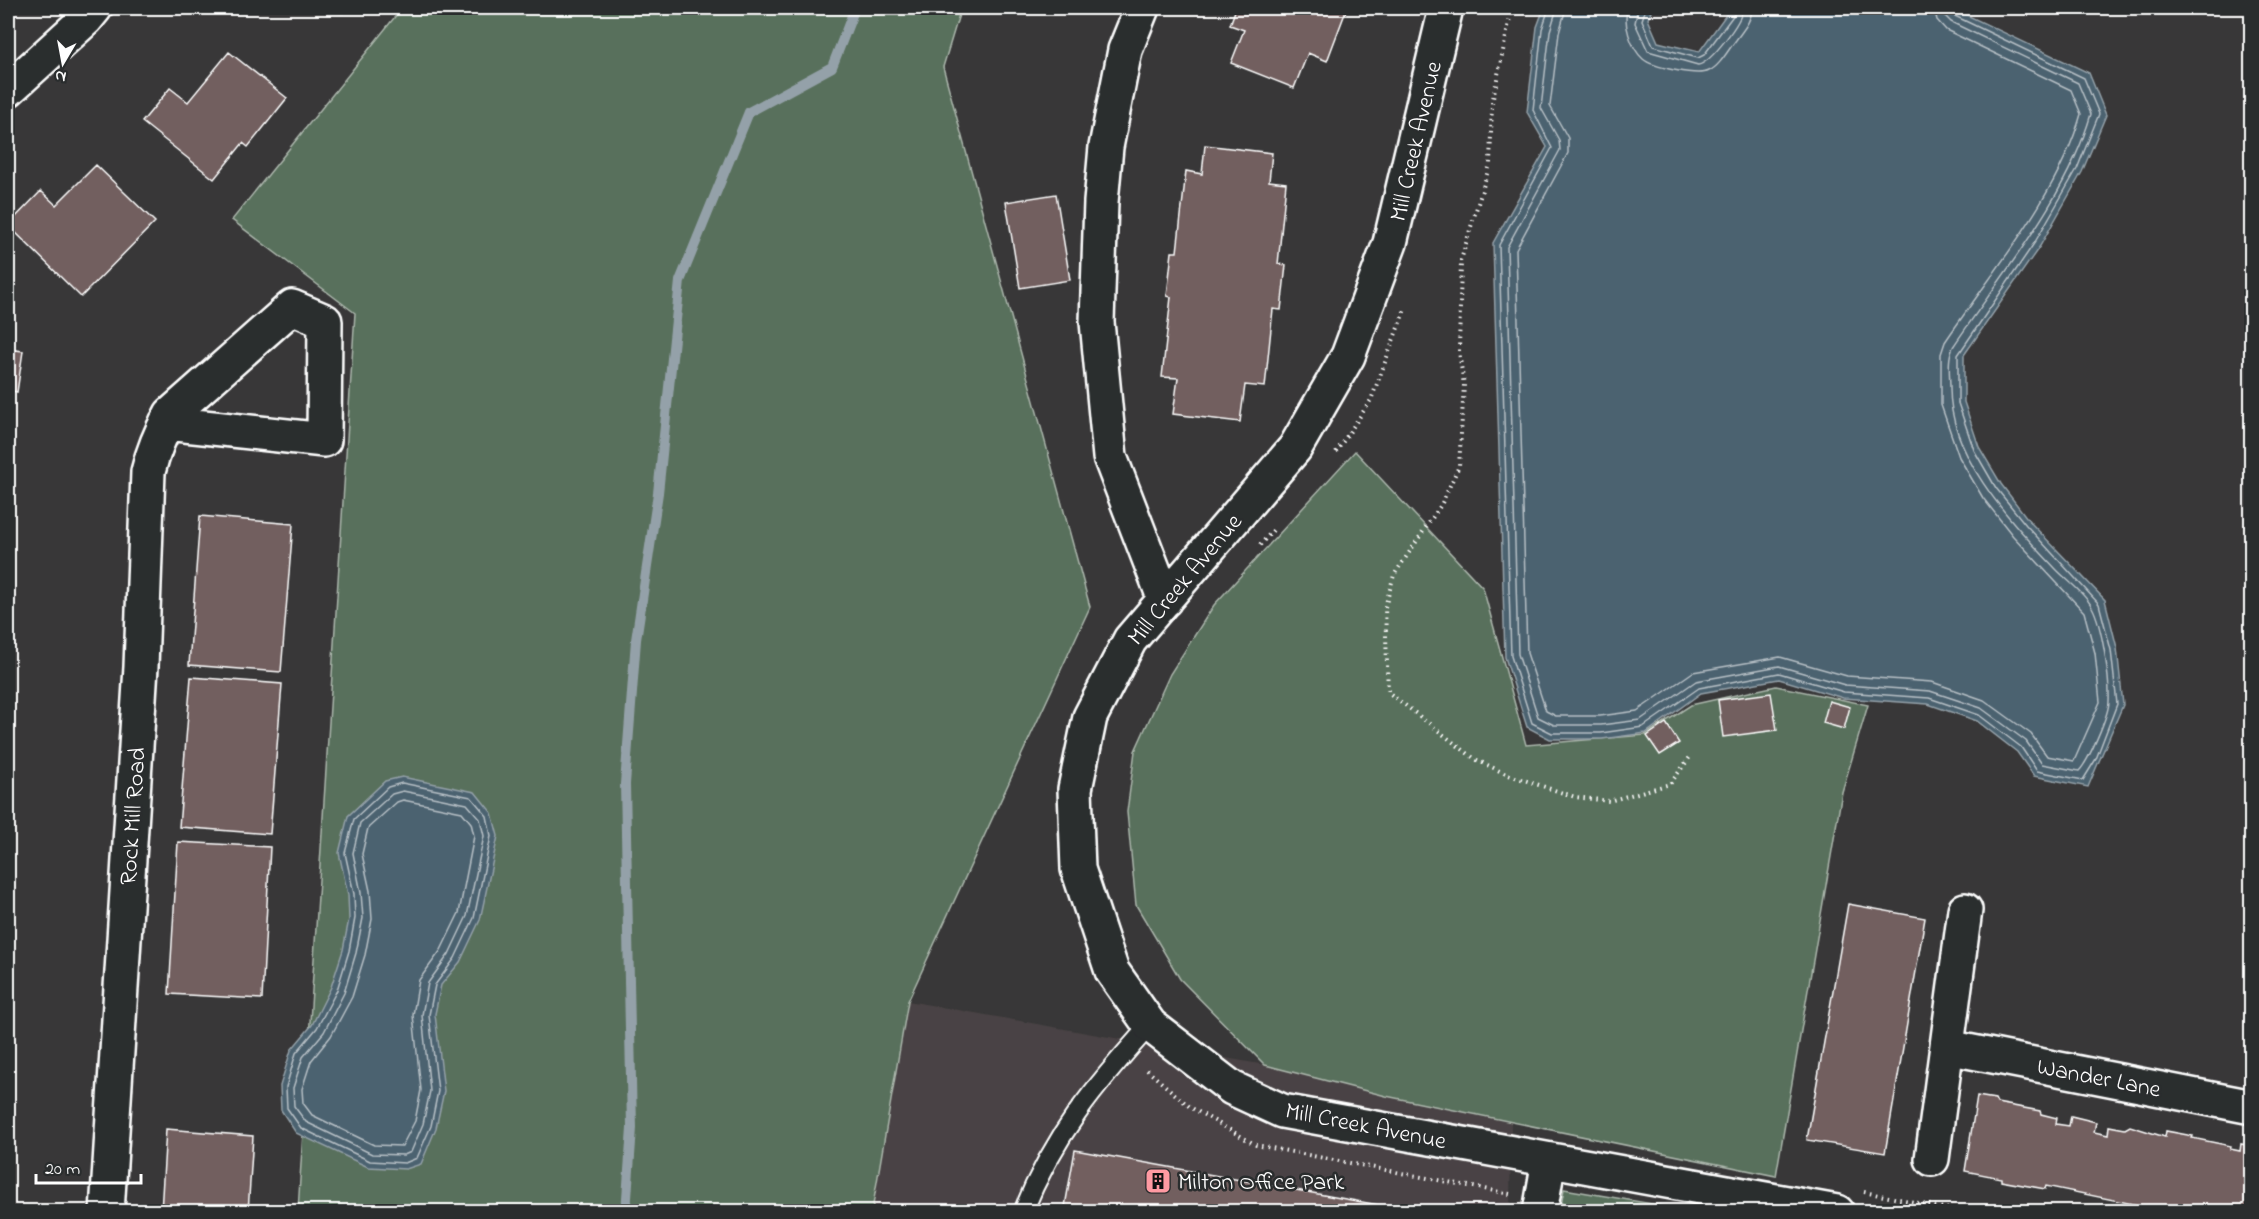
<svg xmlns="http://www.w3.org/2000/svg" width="2259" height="1219" font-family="'Indie Flower',sans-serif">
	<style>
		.built { fill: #494344 }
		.green { fill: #586f5b; stroke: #acb7ad; stroke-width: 1.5 }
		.water { fill: #4c6270; stroke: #94a1a9; stroke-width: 1.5 }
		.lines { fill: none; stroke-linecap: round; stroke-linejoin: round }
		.shore { stroke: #b7c0c6; stroke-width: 1.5 }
		.stream { stroke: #94a1a9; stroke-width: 10 }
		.building { fill: #725f5f; stroke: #fff; stroke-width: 1.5 }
		.service-casing { stroke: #fff; stroke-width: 22 }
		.minor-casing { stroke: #fff; stroke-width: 38 }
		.path { stroke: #fff; stroke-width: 4; stroke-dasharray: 1.5 4.5; stroke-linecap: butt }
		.service { stroke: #2a2d2e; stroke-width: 18 }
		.minor { stroke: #2a2d2e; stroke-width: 33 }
		.labels { text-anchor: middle; stroke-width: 5; stroke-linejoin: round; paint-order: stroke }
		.street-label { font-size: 24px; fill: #fff; stroke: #2a2d2e }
		.poi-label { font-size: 24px; fill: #fff; stroke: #2a2d2e; text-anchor: start }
	</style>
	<rect width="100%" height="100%" fill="#383738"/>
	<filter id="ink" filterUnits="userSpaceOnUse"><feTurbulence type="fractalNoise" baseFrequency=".0167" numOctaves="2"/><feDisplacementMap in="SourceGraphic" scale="12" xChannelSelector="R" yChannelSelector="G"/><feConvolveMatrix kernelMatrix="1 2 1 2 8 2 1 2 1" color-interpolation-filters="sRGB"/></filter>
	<g filter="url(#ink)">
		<path class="built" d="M908 1001 1265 1065 1386 1096 1511 1121 1510 1211 872 1212Z"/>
		<path class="green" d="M402 8H961L943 67 1090 607 908 1001 872 1211H298L355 313 232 220Z
			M1355 451 1483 588 1526 745 1645 735 1691 705 1776 686 1868 705 1842 792 1776 1176 1386 1096 1265 1065 1180 979 1136 905 1127 812 1135 751 1170 674 1214 605Z
			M1564 1189 1693 1211H1560Z"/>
		<path class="water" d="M1544 8H1652L1648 19 1658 42 1699 52 1731 8H1952L2089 73 2106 115 2082 172 2040 246 1964 355V402L1979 447 2001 484 2030 522 2105 600 2117 648 2123 705 2088 787 2034 776 2017 752 1977 721 1928 704 1843 698 1779 679 1701 693 1646 733 1602 739H1550L1527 727 1505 657 1493 243 1547 147 1527 112 1537 27Z
			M402 777 475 792 492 813 498 836 480 920 460 962 441 985 435 1014 444 1091 436 1128 421 1164 406 1169 368 1167 296 1133 281 1110 280 1086 291 1050 312 1025 331 987 343 950 349 919 348 895 339 853 348 816 385 781Z"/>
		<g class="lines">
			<path class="shore" d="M1549 8 1542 29 1533 110 1552 148 1499 245 1511 656 1532 723 1552 733H1601L1643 727 1699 688 1779 673 1844 692 1929 698 1979 715 2021 747 2037 771 2083 780 2096 759 2117 704 2111 650 2099 604 2026 525 1996 488 1974 450 1958 403V355L2035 242 2077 169 2099 114 2084 78 1955 16 1951 8
				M1557 8 1550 31 1541 108 1559 140 1560 150 1507 247 1518 654 1538 717 1554 725H1601L1640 720 1696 681 1779 666 1845 685 1930 691 1981 708 2026 741 2042 764 2079 771C2088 762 2109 715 2109 701 2110 680 2102 625 2092 607 2085 593 2066 580 2055 568 2009 519 1950 459 1950 388 1950 375 1947 359 1953 347 2001 275 2067 198 2091 114L2078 83 1951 22 1945 16 1943 8
				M1566 8 1559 33 1550 106 1568 138V153L1516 249 1527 653 1546 711 1556 716H1600L1637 711 1693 672 1780 657 1847 676 1932 682 1984 700 2031 734 2047 756 2074 761 2100 702 2095 653 2084 612 2013 536 1983 498 1959 457 1941 405V354L1945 342C1992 272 2058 196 2081 114L2071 90 1946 30 1937 20 1934 8
				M1628 8C1622 22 1631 48 1643 59 1652 67 1698 77 1709 71 1720 66 1728 50 1736 40 1743 30 1752 21 1752 8
				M1638 8 1635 23 1648 51 1698 65C1711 63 1742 21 1743 8
				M1646 8 1642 20 1653 46 1698 58 1704 55 1735 13 1736 8
				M402 783 471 797 487 816 491 836 474 918 455 958 435 985 429 1015 438 1091 431 1126 417 1158 405 1163 370 1161 301 1128 287 1108 286 1087 296 1053 317 1028 337 990 349 951 355 918 354 894 345 853 354 819 388 787Z
				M403 791 467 804 480 819 484 836 467 916 449 954 428 983 422 1015 430 1091 423 1124 411 1152 404 1155 372 1154 306 1122 294 1106 293 1088 303 1057 324 1032 344 993 356 953 363 918 361 893 353 853 360 823 392 794Z
				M403 800 462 812 471 823 474 836 459 913 441 950 419 980 413 1015 421 1090 415 1121 402 1146 374 1145 312 1115 303 1103 302 1089 311 1061 331 1036 352 997 365 955 372 919 370 891 362 854 368 828 397 802Z"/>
			<path class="stream" d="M626 1212 632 1128 625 784 636 640 658 493 680 281 749 112 832 67 855 8"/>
		</g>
		<path class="building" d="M301 8H344L343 13Z
			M1236 8H1347L1327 61 1308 53 1294 88 1231 63 1244 30 1230 25Z
			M229 52 287 98 248 147 243 143 214 179 142 122 170 88 188 102Z
			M1205 145 1272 153 1269 181 1286 183 1278 264 1286 265 1281 310 1273 309 1265 387 1245 385 1240 422 1173 414 1178 378 1162 377 1171 297 1167 296 1172 252H1177L1186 171 1202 174Z
			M96 165 155 222 81 297 8 225 41 191 56 205Z
			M1056 194 1070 280 1020 288 1006 202Z
			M8 349 23 351 17 392 8 390Z
			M200 516 293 524 281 672 189 665Z
			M191 677 282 684 270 834 179 827Z
			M1771 693 1777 730 1723 737 1718 700Z
			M1829 701 1850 707 1844 729 1823 723Z
			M1666 723 1679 743 1660 755 1647 736Z
			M178 842 270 847 262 999 169 994Z
			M1848 904 1925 918 1885 1153 1807 1140Z
			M1977 1096 1995 1099 1997 1103 2040 1111 2041 1114 2057 1118 2056 1124 2069 1126 2071 1116 2096 1122 2094 1132 2108 1135 2109 1126 2125 1129 2130 1126 2165 1137 2166 1131 2193 1136 2192 1138 2231 1146 2230 1149 2240 1151 2241 1144 2252 1146V1212H2189L2158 1206 2157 1209 2046 1186 2045 1189 2001 1181V1178L1965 1171Z
			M166 1129 253 1136 248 1212H161Z
			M1075 1150 1417 1212H1064Z"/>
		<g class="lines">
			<g class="service-casing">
				<path id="service" d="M1023 1212C1054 1135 1095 1086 1150 1025"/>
			</g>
			<g class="minor-casing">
				<path id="minor" d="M1142 8 1125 50 1106 147 1101 202 1097 322 1110 457 1165 600
					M1446 8 1390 243 1348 356 1295 448 1130 640 1090 717 1075 789 1078 869 1112 971 1150 1025 1232 1088 1282 1111 1837 1212
					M8 90 86 19 95 8
					M1947 1047 2252 1107
					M1932 1159 1965 910
					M107 1212 141 667 148 472C153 451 160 434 171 414L292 307 325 321 324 440 166 423
					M1540 1212 1549 1160"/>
			</g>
			<path class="path" d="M1512 8 1492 103 1490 164 1461 260 1459 352 1464 385 1459 466 1441 505 1394 575 1385 607 1388 692 1475 759 1506 774 1575 797 1609 801 1670 784 1690 757
				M1336 452 1371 400 1405 309
				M1260 545 1275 528
				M1147 1070 1190 1107 1256 1145 1510 1194
				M1864 1192 1964 1212"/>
			<use href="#service" class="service"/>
			<use href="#minor" class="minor"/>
		</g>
	</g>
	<defs>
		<g id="building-square" transform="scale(1.35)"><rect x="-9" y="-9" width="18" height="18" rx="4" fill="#ff9aa2" stroke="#2a2d2e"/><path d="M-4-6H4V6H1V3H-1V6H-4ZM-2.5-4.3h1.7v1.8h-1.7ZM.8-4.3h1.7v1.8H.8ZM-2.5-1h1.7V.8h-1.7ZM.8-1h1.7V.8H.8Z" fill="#111"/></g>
	</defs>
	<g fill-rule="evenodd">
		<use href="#building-square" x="1158" y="1181"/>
	</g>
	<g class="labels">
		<g class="street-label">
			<text transform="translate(1415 141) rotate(-77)" y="8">Mill Creek Avenue</text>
			<text transform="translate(1184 579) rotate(-50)" y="8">Mill Creek Avenue</text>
			<text transform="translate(132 816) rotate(-86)" y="8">Rock Mill Road</text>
			<text transform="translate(2099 1077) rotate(11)" y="8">Wander Lane</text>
			<text transform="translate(1366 1125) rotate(11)" y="8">Mill Creek Avenue</text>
		</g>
		<g class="poi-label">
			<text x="1178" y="1189">Milton Office Park</text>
		</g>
	</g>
	<rect width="2259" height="1219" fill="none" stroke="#2a2d2e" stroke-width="30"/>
	<rect x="15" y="15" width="2229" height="1189" fill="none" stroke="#fff" stroke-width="2" filter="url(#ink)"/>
	<g transform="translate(63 63) rotate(190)" stroke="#2a2d2e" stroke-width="4.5" paint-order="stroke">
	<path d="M0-4.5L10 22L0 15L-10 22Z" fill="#ffffff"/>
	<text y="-9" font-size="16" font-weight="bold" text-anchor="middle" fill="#ffffff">N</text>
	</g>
	<path d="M36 1174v9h105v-9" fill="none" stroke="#ffffff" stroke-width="3"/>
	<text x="45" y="1174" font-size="18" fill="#ffffff" stroke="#2a2d2e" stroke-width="4.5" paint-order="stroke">20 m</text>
</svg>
